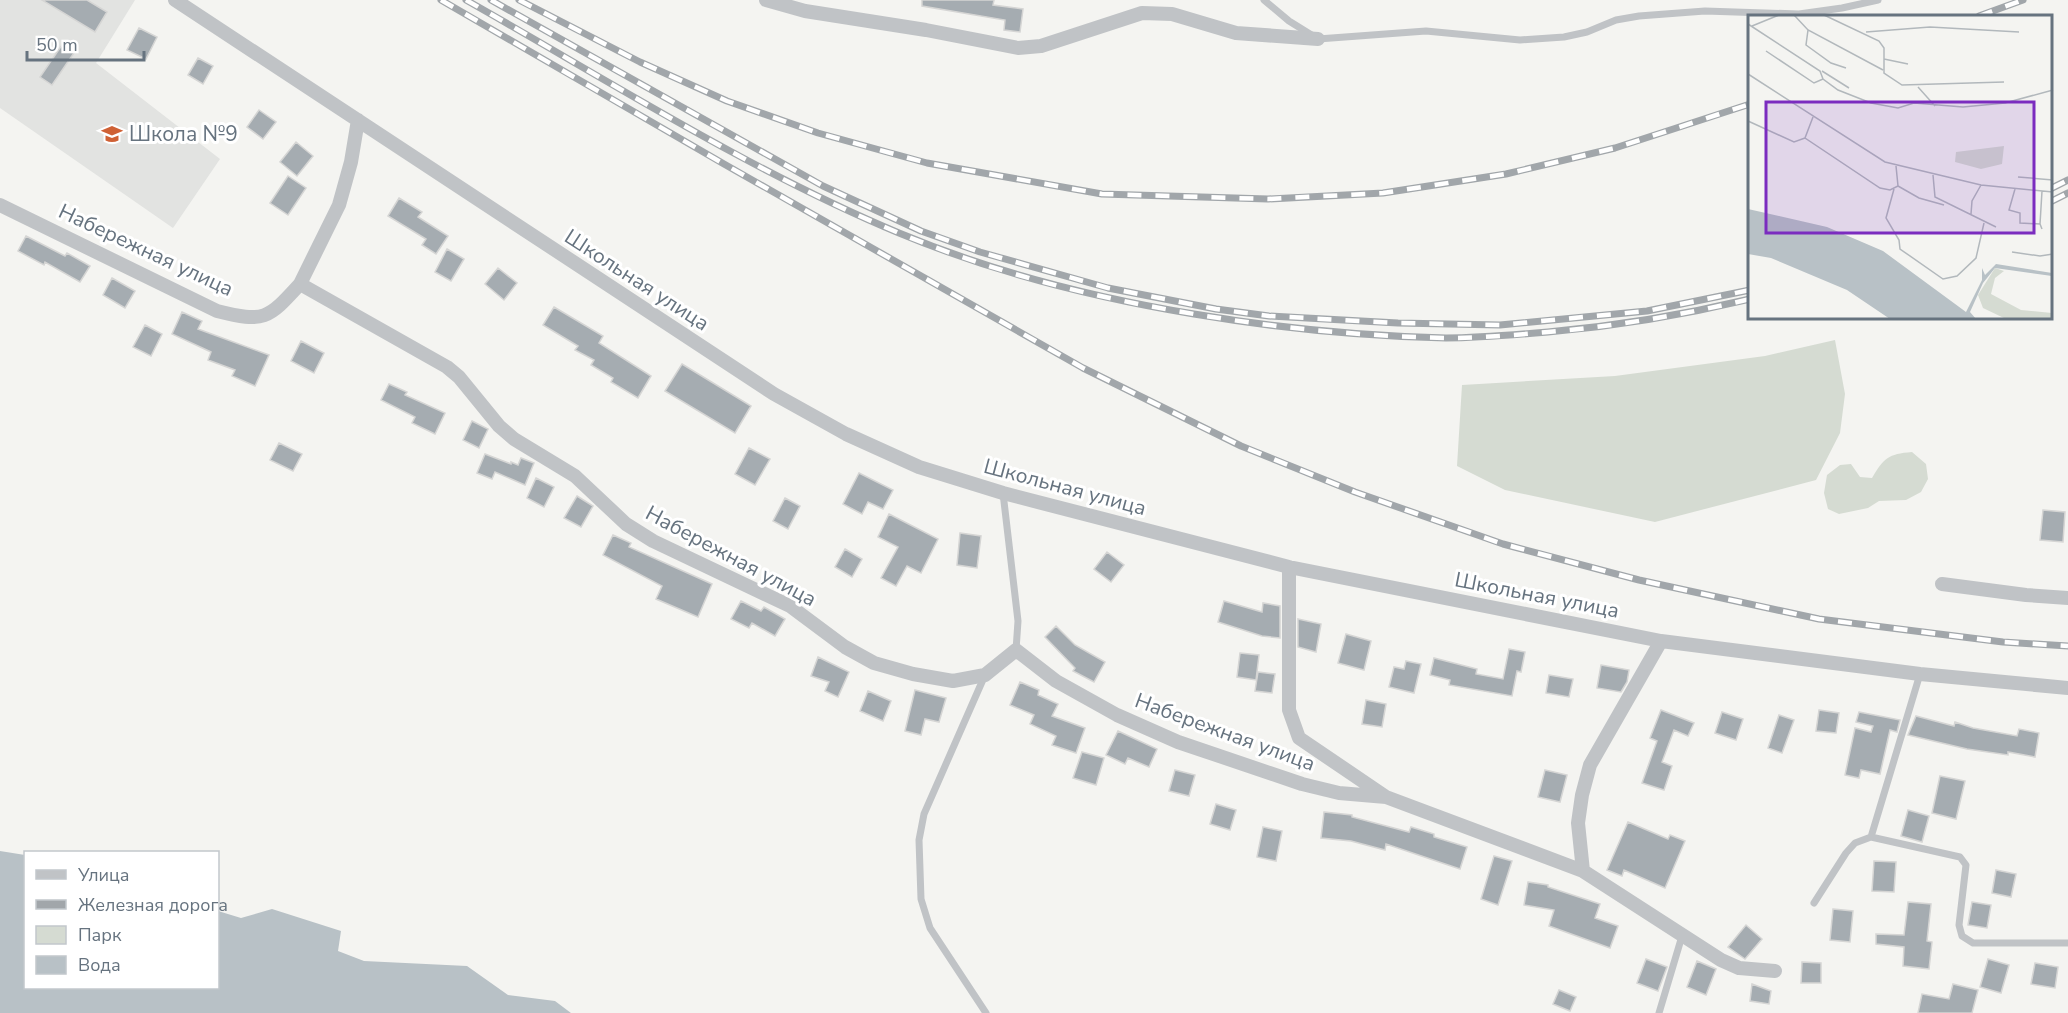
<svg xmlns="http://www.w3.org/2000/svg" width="2068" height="1013" font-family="'Nunito Sans',sans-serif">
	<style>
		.built { fill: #e2e3e1 }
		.green { fill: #d5dbd2 }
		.water { fill: #b8c1c6 }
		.building { fill: #a5acb1; stroke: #d5d5d4; stroke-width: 1.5 }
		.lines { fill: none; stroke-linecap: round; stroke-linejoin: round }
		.service { stroke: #c0c3c6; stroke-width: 7 }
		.minor { stroke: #c0c3c6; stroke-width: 14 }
		.rail-casing { stroke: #a1a6aa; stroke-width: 7 }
		.rail { stroke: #fff; stroke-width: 4.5; stroke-dasharray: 14; stroke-linecap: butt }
		.labels { text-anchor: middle; stroke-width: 6; stroke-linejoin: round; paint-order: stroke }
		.poi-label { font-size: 21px; fill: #66737f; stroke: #fff; text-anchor: start }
		.street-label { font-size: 21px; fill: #66737f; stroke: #fff }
		.inset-road { fill: none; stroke: #b2b8bc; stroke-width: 1.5 }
		.view { fill: #7b2cbf; fill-opacity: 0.15; stroke: #7b2cbf; stroke-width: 3 }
		.inset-edge { fill: none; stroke: #66737f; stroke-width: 3 }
	</style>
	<rect width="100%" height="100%" fill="#f4f4f1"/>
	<path class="built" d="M0 0H135L96 63 220 159 173 228 0 108Z"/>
	<path class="green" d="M1835 340 1845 394 1840 433 1816 480 1655 522 1505 490 1457 466 1462 385 1615 376 1765 356Z
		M1912 452 1926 464 1928 479 1921 492 1906 500 1879 501 1868 508 1839 514 1828 509 1824 493 1827 475 1840 465 1851 464 1860 477 1872 478C1884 458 1888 454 1912 452Z"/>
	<path class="water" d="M0 851 25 855 26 988H218V911L241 918 272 909 341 931 338 951 364 961 467 966 508 995 555 1001 571 1013H0Z"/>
	<path class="building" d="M42 0H87L107 12 95 32Z
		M922 0H994L993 5 1023 9 1020 32 1004 30 1005 20 922 6Z
		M139 28 157 37 146 59 127 50Z
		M64 42 76 50 52 85 40 77Z
		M198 58 213 66 203 84 188 75Z
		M259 110 276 122 263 139 247 127Z
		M296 142 313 156 297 176 280 162Z
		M288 176 306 188 288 215 270 203Z
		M399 198 422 212 418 217 448 236 436 254 422 245 426 239 388 216Z
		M26 236 65 256 67 253 90 266 80 282 45 262 44 265 18 251Z
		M447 249 464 259 451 281 435 272Z
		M498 268 517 283 504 300 485 284Z
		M112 278 135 291 125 308 103 295Z
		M554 307 603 336 599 343 651 376 638 398 611 382 613 378 591 365 594 360 575 350 578 346 543 325Z
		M182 312 202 321 198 329 269 355 255 386 232 376 235 370 208 360 211 352 172 334Z
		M145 325 162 334 151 356 133 347Z
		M301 341 324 353 314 373 291 361Z
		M682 364 751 406 735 433 665 391Z
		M389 384 407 392 405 395 445 413 435 434 412 423 415 417 381 400Z
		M472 421 488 429 479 448 463 440Z
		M279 443 302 454 293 471 270 460Z
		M749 448 770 459 755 485 735 474Z
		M485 454 511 464V462L518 465 521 458 534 463 525 485 495 472 492 479 477 473Z
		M859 473 893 490 883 509 868 502 862 514 843 504Z
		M536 478 554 487 544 507 527 498Z
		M577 496 593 506 581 527 564 518Z
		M785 498 800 506 788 529 773 521Z
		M2043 510 2065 512 2063 542 2040 540Z
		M889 514 938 539 921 573 907 566 896 586 881 578 898 547 878 537Z
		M960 533 981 536 977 568 957 565Z
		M613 535 631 543 629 547 712 584 698 617 656 599 662 586 603 555Z
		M845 549 862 559 852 577 835 567Z
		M1107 552 1124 565 1111 582 1094 569Z
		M741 601 761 611 764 607 785 619 775 636 752 623 749 628 731 619Z
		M1224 601 1262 612 1263 603 1280 606V638L1262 636 1218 622Z
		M1298 619 1321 624 1316 652 1298 647Z
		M1056 626 1075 645 1105 662 1094 682 1073 671 1075 668 1045 637Z
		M1346 634 1371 641 1364 670 1338 663Z
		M1509 649 1525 652 1521 672 1517 671 1512 696 1449 685 1450 680 1430 675 1434 658 1477 669 1476 674 1503 679Z
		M1240 653 1259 655 1256 680 1237 677Z
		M818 657 849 672 838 697 825 691 829 682 811 676Z
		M1406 661 1421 664 1414 693 1389 687 1394 667 1404 669Z
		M1601 665 1629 670 1627 682 1621 692 1597 688Z
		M1258 672 1275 674 1272 693 1255 691Z
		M1549 675 1573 679 1569 697 1546 693Z
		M1020 682 1039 690 1038 695 1058 704 1052 716 1085 728 1076 753 1052 745 1056 736 1030 724 1034 715 1010 705Z
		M915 690 946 698 939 722 925 719 921 735 905 731Z
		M868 691 891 701 883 721 860 711Z
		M1366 700 1386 704 1382 727 1362 724Z
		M1661 710 1694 723 1688 736 1674 730 1662 762 1672 766 1664 790 1642 783 1657 741 1650 738Z
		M1819 710 1839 713 1836 733 1816 731Z
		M1722 712 1743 719 1736 740 1715 733Z
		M1859 712 1900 720 1897 732 1890 730 1880 774 1861 770 1859 778 1845 775 1855 728 1871 732 1873 726 1856 722Z
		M1779 715 1794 720 1782 753 1768 748Z
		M1916 716 1954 726 1955 722 1973 728 2017 736 2019 729 2039 733 2035 757 2008 752V755L1967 749 1908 735Z
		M1118 731 1157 749 1149 767 1128 758 1125 764 1106 755Z
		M1082 752 1104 758 1096 785 1073 778Z
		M1175 770 1195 775 1189 796 1169 791Z
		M1545 770 1567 775 1560 802 1538 797Z
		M1940 776 1965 781 1956 819 1932 813Z
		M1216 804 1236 810 1230 830 1210 824Z
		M1908 810 1929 816 1922 842 1901 836Z
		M1324 812 1352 815V817L1409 832 1411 827 1434 834V837L1467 847 1460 869 1386 844 1385 850 1351 841 1321 838Z
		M1628 822 1668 839 1670 835 1685 841 1665 888 1624 870 1622 876 1607 870Z
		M1263 827 1282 831 1276 861 1257 857Z
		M1494 856 1512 861 1498 905 1481 899Z
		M1874 861 1896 862 1894 892 1872 891Z
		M1996 870 2016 874 2011 897 1992 893Z
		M1528 882 1548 885V887L1600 904 1595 918 1618 926 1610 948 1549 926 1554 910 1524 905Z
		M1908 902 1931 904 1927 941 1932 942 1929 969 1903 966 1904 947 1876 944V934L1904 935Z
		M1972 902 1991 905 1987 928 1968 925Z
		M1833 909 1853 911 1850 942 1830 940Z
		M1746 925 1762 939 1745 959 1728 947Z
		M1646 959 1667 967 1658 991 1637 983Z
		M1988 959 2009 965 2001 993 1980 987Z
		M1697 961 1716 969 1706 995 1687 987Z
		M1802 962 1821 963V983H1801Z
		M2035 963 2058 967 2055 988 2031 984Z
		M1752 984 1771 991 1769 1004 1750 1001Z
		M1953 984 1978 990 1972 1013H1918L1922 994 1949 999Z
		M1559 990 1576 997 1570 1011 1553 1004Z"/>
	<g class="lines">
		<path class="service" d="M1264 0 1289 21 1318 39 1426 31 1520 40 1564 37 1587 32 1616 20 1639 16 1705 11 1799 14 1842 8 1878 0
			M1003 493 1018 621 1016 650
			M1920 674 1871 837 1960 857 1966 865 1959 925 1962 936 1973 943H2068
			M985 675 924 814 919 840 921 899 930 928 986 1013
			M1814 903 1846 853 1855 843 1871 837
			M1659 1013 1682 936"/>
		<path class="minor" d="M175 0 774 394 846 434 919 467 1003 493 1289 567 1661 641 1920 674 2068 688
			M766 0 805 11 926 30 1018 48 1041 46 1142 13 1172 14 1236 33 1318 39
			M358 120 351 162 339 205 300 284 447 367 459 377 499 426 514 439 575 476 626 524 653 541 790 606 845 647 874 663 913 674 953 681 985 675 1016 650 1056 681 1117 715 1178 742 1302 784 1339 793 1386 797
			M0 205 217 311C265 323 268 319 300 284
			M1289 567V710L1299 738 1386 797 1583 871 1721 960 1739 968 1775 971
			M1942 584 2026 595 2068 598
			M1583 871 1578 823 1582 795 1590 765 1661 641"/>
		<g class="rail-casing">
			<path id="rail" d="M441 0 724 164 1083 368 1241 446 1355 492 1503 544 1639 580 1819 619 2003 642 2068 646
				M466 0C606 79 750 171 899 233 995 273 1091 297 1194 314 1277 328 1361 336 1446 338 1480 338 1514 335 1548 332 1616 326 1683 315 1750 299
				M491 0 823 186 921 231 980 252 1108 288 1216 309 1269 316 1398 323 1500 325 1647 311 1750 290
				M519 0 640 62 727 101 818 133 927 163 1102 194 1268 199 1383 193 1506 174 1615 148 1750 104
				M1979 16 2023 0
				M2052 188 2068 180
				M2052 201 2068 193"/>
		</g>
		<use href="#rail" class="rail"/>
	</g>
	<defs>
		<g id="school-bare" transform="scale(1.62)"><path d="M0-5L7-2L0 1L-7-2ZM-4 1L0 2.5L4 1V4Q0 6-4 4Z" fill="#cf6135" stroke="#fff" stroke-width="2.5" paint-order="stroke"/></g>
	</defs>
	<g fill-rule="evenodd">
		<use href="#school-bare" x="112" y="134"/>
	</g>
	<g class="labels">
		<g class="poi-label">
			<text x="129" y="141">Школа №9</text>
		</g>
		<g class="street-label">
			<text transform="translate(146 250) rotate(25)" y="7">Набережная улица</text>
			<text transform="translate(637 280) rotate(33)" y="7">Школьная улица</text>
			<text transform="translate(1065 487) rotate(15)" y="7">Школьная улица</text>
			<text transform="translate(731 556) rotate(28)" y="7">Набережная улица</text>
			<text transform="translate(1537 595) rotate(11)" y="7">Школьная улица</text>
			<text transform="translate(1225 732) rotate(20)" y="7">Набережная улица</text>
		</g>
	</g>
	<g transform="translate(1748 15)">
		<rect width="304" height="304" fill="#f4f4f1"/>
		<path d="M256 131 254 149 233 154 207 147 208 137ZM247 253 256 256 247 263 243 279 273 295 304 298V304H258L235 293 230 280Z" fill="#d5dbd2"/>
		<path d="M0 194 79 212 135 236 218 297 234 265V253L237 260 248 249 304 258V261L247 253 235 268 222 297 228 304H142L99 275 23 243 0 239Z" fill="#b8c1c6"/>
		<path class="inset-road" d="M46 0 60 15 135 55M76 0 131 26 136 33V58L154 70 256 67M0 9 72 56 75 64 90 75 123 88 150 93 166 88 215 92 257 88 305 75M4 11 31 0M60 15 58 30 83 48 98 53M118 17 182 12 271 17M18 36 66 68 75 64M136 44 160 49M74 56 101 73M0 59 137 147 233 170 305 177M170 72 187 91M65 102 57 123 132 173 142 175 150 171M0 106 46 127 57 123M148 151 150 171M185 160 187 182 248 212M270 162 305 165M150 171 171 183 196 190M146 174 138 203 151 225 152 234 195 264 209 261 228 243 236 208M267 174 261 195 272 198V208L292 209 294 214M223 199 224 186 233 170M292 209 294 176M264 237 292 241 305 239"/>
		<path class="view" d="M18 87H286V218H18Z"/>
		<rect width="304" height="304" class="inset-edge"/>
	</g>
	<rect x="24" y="851" width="195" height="138" fill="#ffffff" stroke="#c2c7cc" stroke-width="1.5"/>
	<rect x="36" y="870" width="30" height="9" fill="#c0c3c6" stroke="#c2c7cc" stroke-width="1.5"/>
	<text x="78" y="881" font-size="18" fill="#66737f">Улица</text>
	<rect x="36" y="900" width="30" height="9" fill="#a1a6aa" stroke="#c2c7cc" stroke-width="1.5"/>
	<text x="78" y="911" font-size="18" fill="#66737f">Железная дорога</text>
	<rect x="36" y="926" width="30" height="18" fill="#d5dbd2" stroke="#c2c7cc" stroke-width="1.5"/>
	<text x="78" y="941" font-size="18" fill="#66737f">Парк</text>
	<rect x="36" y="956" width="30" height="18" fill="#b8c1c6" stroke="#c2c7cc" stroke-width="1.5"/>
	<text x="78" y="971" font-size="18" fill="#66737f">Вода</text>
	<path d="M27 51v9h117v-9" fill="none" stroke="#66737f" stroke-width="3"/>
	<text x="36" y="51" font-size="18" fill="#66737f" stroke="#ffffff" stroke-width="4.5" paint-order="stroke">50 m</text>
</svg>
